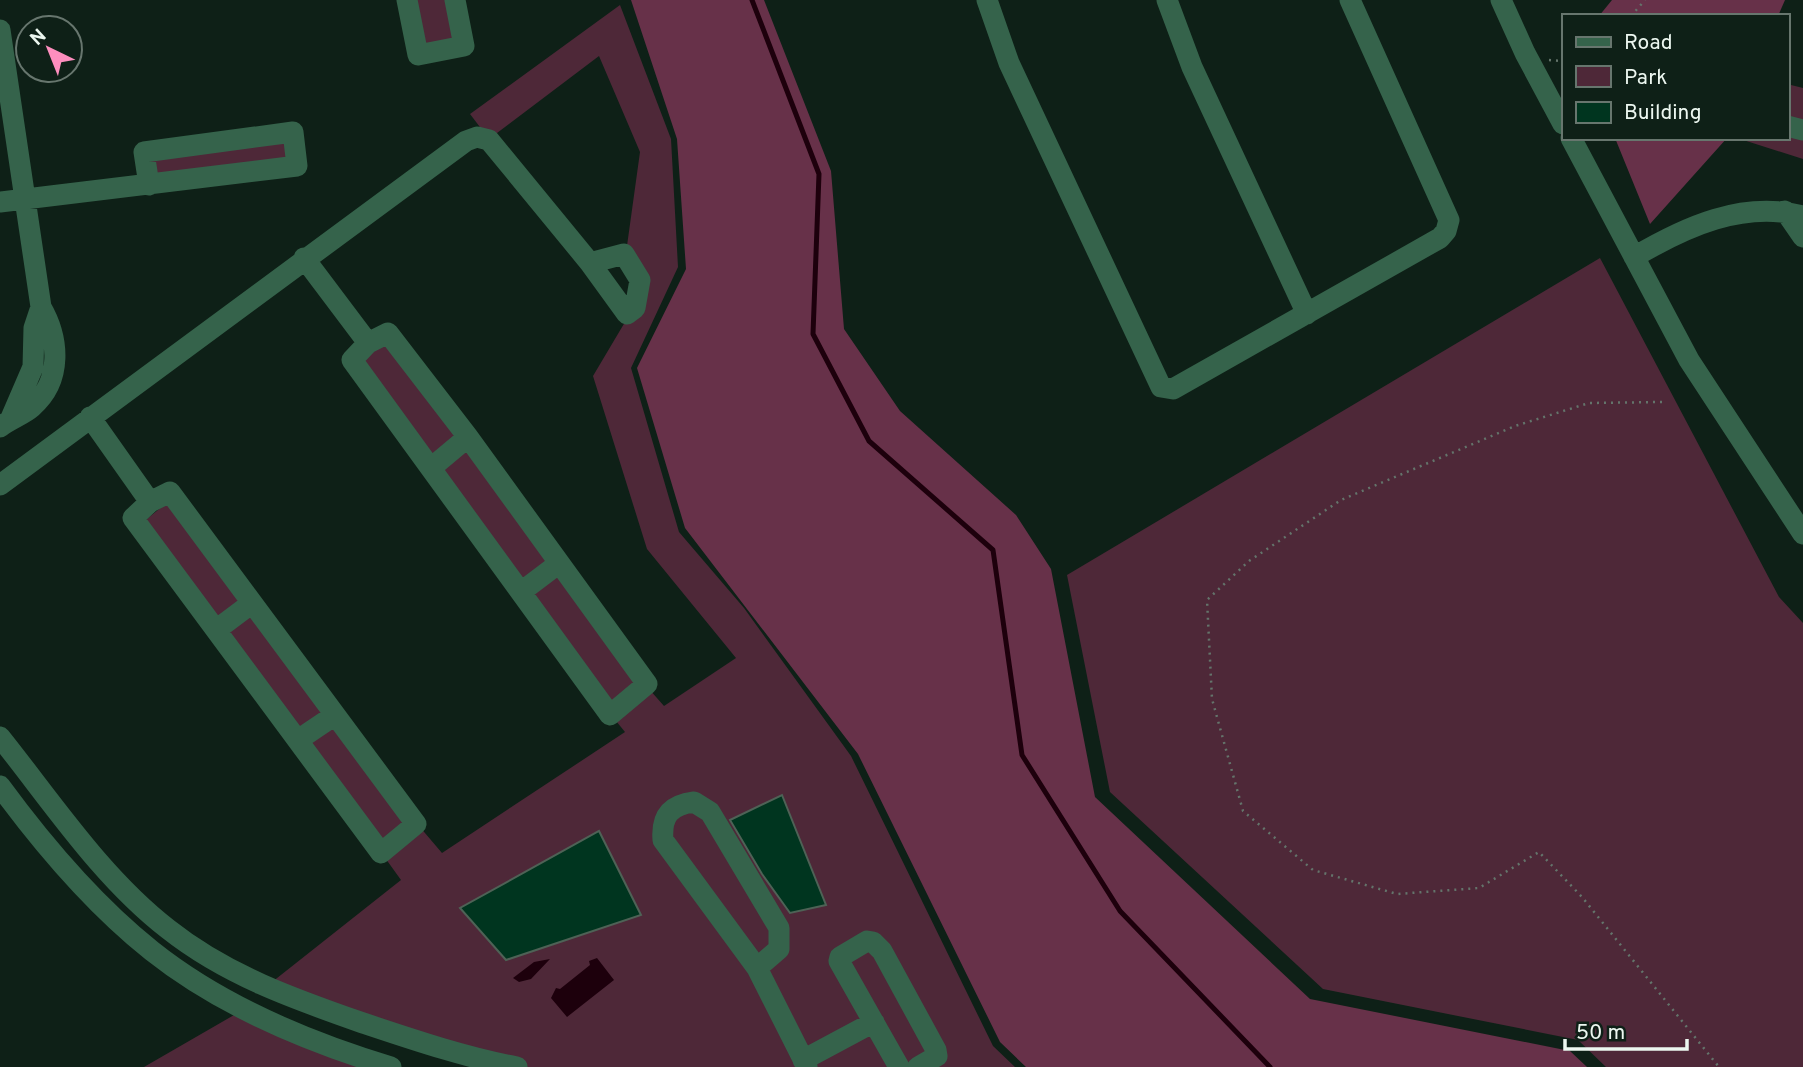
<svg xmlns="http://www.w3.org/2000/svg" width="1803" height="1067" font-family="Overpass,sans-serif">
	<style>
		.green { fill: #4e2838 }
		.forest { fill: #673149 }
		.water { fill: #1d000c }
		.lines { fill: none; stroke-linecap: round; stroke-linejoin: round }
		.stream { stroke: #1d000c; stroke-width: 5 }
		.building { fill: #00351f; stroke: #4e6256; stroke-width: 2 }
		.path { stroke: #64746b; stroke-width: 2.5; stroke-dasharray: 2 5; stroke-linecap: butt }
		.minor { stroke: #35634b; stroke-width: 21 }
	</style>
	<rect width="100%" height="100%" fill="#0e2017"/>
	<path class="green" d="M413 0H447L455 42 422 48Z
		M620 5 671 139 678 267 631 368 679 532 744 608 851 756 993 1046 1015 1067H523L267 986 401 880 383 855 419 826 442 853 625 732 612 716 649 689 664 706 736 658 647 549 593 376 628 317 636 308 626 253 640 152 599 56 489 139 470 114Z
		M1787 84 1803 88V159L1737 138H1787Z
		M290 138 293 162 153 181 149 156Z
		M1600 258 1779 597 1803 623V1067H1606L1578 1040 1323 989 1110 792 1067 575Z
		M387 341 460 436 432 462 360 362Z
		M467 446 551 562 522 586 440 471Z
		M169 501 246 601 217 626 142 523Z
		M557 572 641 684 611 709 528 594Z
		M252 610 329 713 298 735 225 632Z
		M334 722 410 824 381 847 305 742Z
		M241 1011 381 1067H144Z"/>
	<path class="forest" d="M631 0H764L831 171 844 329 900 411 1016 515 1051 569 1095 797 1310 999 1570 1051 1587 1067H1026L1000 1042 858 754 685 528 637 368 686 269 677 139Z
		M1612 0H1785L1778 16H1599Z
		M1615 138H1727L1650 224Z"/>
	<path class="water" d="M597 958 614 980 567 1017 551 998 556 988 560 989 590 965 589 961Z
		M550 959 531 979 519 982 513 978 534 962Z"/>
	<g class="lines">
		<path class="stream" d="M752 0 819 174 813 334 869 441 993 550 1022 755 1120 911 1270 1067"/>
	</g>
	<path class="building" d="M782 795 826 905 790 913 762 874 730 820Z
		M599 831 641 915 506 960 460 908Z"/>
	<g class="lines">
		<path class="path" d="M1631 16 1645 0
			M1549 60 1563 61
			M1662 402 1589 403 1515 426 1341 500 1249 561 1207 600 1212 699 1243 811 1313 870 1397 894 1479 888 1539 852 1582 897 1719 1067"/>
		<path class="minor" d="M407 0 418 55 464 46 455 0
			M987 0 1009 63 1161 387 1173 389 1440 238 1446 231 1449 220 1350 0
			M1167 0 1192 67 1307 314
			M1501 0 1525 53 1563 124
			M0 30 41 307C59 338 63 380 32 407 23 415 10 419 0 427
			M1787 126 1803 130
			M1571 138 1689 360 1803 534
			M0 202 297 166 293 132 144 152 149 185
			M1785 211 1803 237
			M624 254 640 280 635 308 627 314 590 263Z
			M1634 257C1685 227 1743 200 1803 216
			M304 258 368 343
			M388 333 468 437 647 684 610 715 352 360 368 343Z
			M90 417 150 502
			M11 418 33 367 34 328 41 307
			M431 468 468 437
			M0 485 466 141 477 137 489 140 590 263
			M170 492 416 824 381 853 133 518 150 502Z
			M521 592 558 564
			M216 630 252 603
			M0 737C52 802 101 877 168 929 226 975 294 999 363 1023 414 1040 464 1057 517 1067
			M298 740 335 715
			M0 786C44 846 93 904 152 951 220 1005 308 1042 391 1067
			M757 968 779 949V928L710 812 694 802C670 805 661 816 663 840L757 968 807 1067
			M803 1060 874 1022
			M899 1067 839 961 840 957 867 941 873 942 882 951 936 1050 937 1056 918 1067"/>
	</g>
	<rect x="1562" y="14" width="228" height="126" fill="#0e2017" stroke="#67766e" stroke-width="2"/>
	<rect x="1576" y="37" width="35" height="10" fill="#35634b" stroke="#67766e" stroke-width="2"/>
	<text x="1624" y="49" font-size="21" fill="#ecf7f0">Road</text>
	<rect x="1576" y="66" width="35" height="21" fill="#4e2838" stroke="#67766e" stroke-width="2"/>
	<text x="1624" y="84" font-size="21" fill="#ecf7f0">Park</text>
	<rect x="1576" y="102" width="35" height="21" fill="#00351f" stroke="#67766e" stroke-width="2"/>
	<text x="1624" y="119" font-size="21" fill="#ecf7f0">Building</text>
	<g transform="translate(49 49) rotate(317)"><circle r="33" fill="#0e2017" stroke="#67766e" stroke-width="2"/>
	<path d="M0-5L12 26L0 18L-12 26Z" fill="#fd8ebe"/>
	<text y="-10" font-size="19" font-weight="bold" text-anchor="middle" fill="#ecf7f0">N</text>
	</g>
	<path d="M1565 1039v10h122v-10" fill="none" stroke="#ecf7f0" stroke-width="3.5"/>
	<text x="1576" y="1039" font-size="21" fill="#ecf7f0" stroke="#0e2017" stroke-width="5" paint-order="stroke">50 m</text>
</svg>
